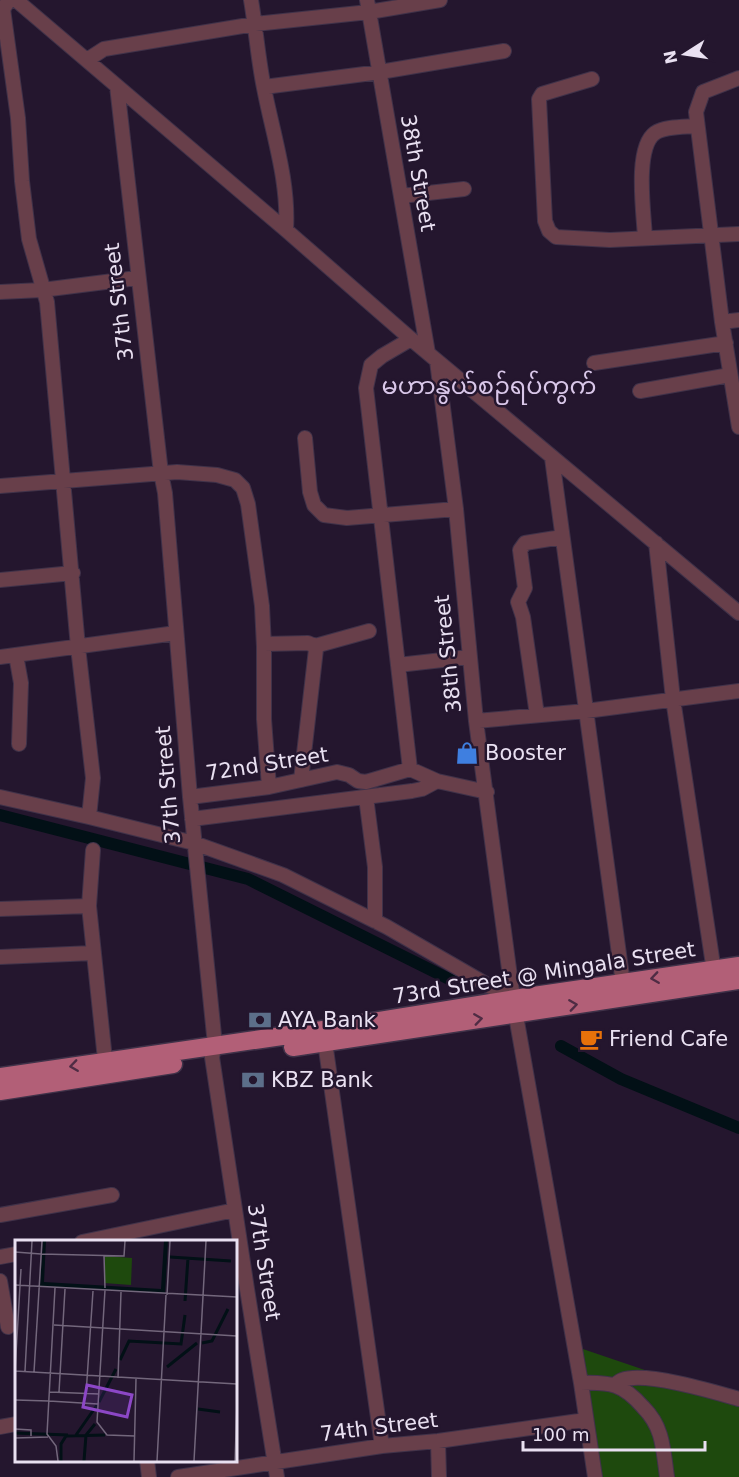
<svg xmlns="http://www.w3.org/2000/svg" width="739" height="1477" font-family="'DejaVu Sans','Noto Sans Myanmar',sans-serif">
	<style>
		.green { fill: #1e490d }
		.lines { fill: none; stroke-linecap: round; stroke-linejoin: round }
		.canal { stroke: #021016; stroke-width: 12 }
		.minor-casing { stroke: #403249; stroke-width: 16 }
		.major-casing { stroke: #403249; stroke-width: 21 }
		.minor { stroke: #683f4a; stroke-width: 14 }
		.major { stroke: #b25f77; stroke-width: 18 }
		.oneway { stroke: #4f2c44 }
		.labels { text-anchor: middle; stroke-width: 5; stroke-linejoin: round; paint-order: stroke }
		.street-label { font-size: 21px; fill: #e9e0f1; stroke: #24162e }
		.poi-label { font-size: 21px; fill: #e9e0f1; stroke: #24162e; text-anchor: start }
		.quarter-label { font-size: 24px; fill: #d9c7e9; stroke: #24162e }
		.inset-river { fill: none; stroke: #021016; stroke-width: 3 }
		.inset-road { fill: none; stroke: #73677c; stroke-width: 1.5 }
		.view { fill: #8c47c6; fill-opacity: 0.15; stroke: #8c47c6; stroke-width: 3 }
		.inset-edge { fill: none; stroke: #e9e0f1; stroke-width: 3 }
	</style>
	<rect width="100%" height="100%" fill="#24162e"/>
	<path class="green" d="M574 1346 739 1402V1477H594Z"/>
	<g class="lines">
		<path class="canal" d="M0 815 248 879 459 984
			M561 1046 621 1079 739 1128"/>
		<g class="minor-casing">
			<path id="minor" d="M9 0 3 9 18 118 22 181 29 239 47 302 78 647 93 778 89 817
				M16 0 286 230 411 339 739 613
				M251 0C256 29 258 59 264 88 273 135 289 181 286 230
				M367 0 428 353
				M87 60 104 49 255 24 369 12 440 0
				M739 78 703 92 696 112 722 322 739 427
				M592 79 542 94 539 99 545 221 549 231 556 237 610 240 739 234
				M117 86 161 473 165 493 190 797 215 1045 212 1057 247 1289 277 1477
				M264 87 380 72 504 51
				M401 196 464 189
				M645 238C644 214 634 148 655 133 665 126 685 127 696 126
				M0 292 42 290 137 278
				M722 322 739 320
				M437 361 456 509 476 721 513 999 581 1383 595 1477
				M594 363 726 343
				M640 391 730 375
				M305 438 310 492 314 505 324 515 347 518 456 509
				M552 458 624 991
				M0 486 177 472 217 475 235 480 243 488 248 504 262 606 264 647V719L269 787
				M656 543 673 699 715 978
				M0 580 73 573
				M264 644 308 643 315 646 316 649 301 780
				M315 646 369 631
				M16 655 21 683 19 744
				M0 657 176 633
				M398 665 469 657
				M537 715 523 617 518 602 525 588 520 550 525 543 562 537
				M476 721 586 711 739 691
				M410 769 366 388 371 365 382 356 411 339
				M0 797 89 817 194 843 283 875 387 927 491 987 513 992
				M190 797 269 787 337 772 349 775 358 781 366 782 410 769 437 781 487 792
				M366 797 375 867V921
				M192 819 412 791 422 789 437 781
				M93 850 89 906 106 1069
				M0 909 89 906
				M0 957 93 953
				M324 1035 382 1446
				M0 1215 112 1195
				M82 1242 235 1210
				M0 1257 16 1254
				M0 1281 8 1327
				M581 1383C611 1382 623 1384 643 1407 650 1414 657 1425 660 1435 664 1448 665 1463 667 1477
				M615 1385C617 1383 619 1381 622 1380 645 1371 715 1392 739 1399
				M0 1427 16 1424
				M438 1441 439 1477
				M147 1460 149 1477
				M178 1477 382 1446 438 1441 586 1420"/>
		</g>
		<g class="major-casing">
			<path id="major" d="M293 1047 739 980
				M0 1077 323 1030 527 997 739 966
				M0 1091 173 1064"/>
		</g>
		<use href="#minor" class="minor"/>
		<use href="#major" class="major"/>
	</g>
	<defs><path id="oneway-chevron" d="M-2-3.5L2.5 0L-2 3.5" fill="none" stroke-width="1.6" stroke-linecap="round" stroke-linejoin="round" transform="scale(1.5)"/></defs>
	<g class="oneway">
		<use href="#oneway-chevron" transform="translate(655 978) rotate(172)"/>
		<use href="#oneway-chevron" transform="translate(573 1005) rotate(-8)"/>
		<use href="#oneway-chevron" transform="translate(478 1019) rotate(-8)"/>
		<use href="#oneway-chevron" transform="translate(74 1066) rotate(172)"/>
	</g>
	<defs>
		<g id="shop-bare" transform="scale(1.8)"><path d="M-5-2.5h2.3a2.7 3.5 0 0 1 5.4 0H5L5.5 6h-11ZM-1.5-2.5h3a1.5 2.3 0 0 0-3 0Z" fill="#3f7fe0" stroke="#24162e" stroke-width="2.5" paint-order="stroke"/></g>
		<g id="bank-bare" transform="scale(1.8)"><path d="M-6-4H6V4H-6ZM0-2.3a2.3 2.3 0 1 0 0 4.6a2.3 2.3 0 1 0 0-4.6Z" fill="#5c6f8a" stroke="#24162e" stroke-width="2.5" paint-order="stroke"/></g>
		<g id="cafe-bare" transform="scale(1.8)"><path d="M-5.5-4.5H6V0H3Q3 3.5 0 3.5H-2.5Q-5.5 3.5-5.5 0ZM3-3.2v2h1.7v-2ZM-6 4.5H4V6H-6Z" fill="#e8710a" stroke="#24162e" stroke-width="2.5" paint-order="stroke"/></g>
	</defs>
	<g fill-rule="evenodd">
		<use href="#shop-bare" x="467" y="753"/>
		<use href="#bank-bare" x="260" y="1020"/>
		<use href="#cafe-bare" x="591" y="1039"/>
		<use href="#bank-bare" x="253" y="1080"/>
	</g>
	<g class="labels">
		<g class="street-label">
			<text transform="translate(418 173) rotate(80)" y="7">38th Street</text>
			<text transform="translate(119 302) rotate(-97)" y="7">37th Street</text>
			<text transform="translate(448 654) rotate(-96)" y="7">38th Street</text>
			<text transform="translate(267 764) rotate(-9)" y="7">72nd Street</text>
			<text transform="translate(168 785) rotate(-95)" y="7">37th Street</text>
			<text transform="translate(544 973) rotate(-9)" y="7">73rd Street @ Mingala Street</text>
			<text transform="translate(264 1262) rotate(81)" y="7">37th Street</text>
			<text transform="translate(379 1427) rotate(-7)" y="7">74th Street</text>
		</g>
		<g class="poi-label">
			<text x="485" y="760">Booster</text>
			<text x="278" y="1027">AYA Bank</text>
			<text x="609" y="1046">Friend Cafe</text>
			<text x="271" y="1087">KBZ Bank</text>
		</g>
		<g class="quarter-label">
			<text x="489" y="394">မဟာနွယ်စဉ်ရပ်ကွက်</text>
		</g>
	</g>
	<g transform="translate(15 1240)">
		<rect width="222" height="222" fill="#24162e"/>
		<path d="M90 16 117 18 116 45 89 43Z" fill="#1e490d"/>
		<path d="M28 1H31L29 42 146 49 149 1H153L150 53 25 46Z" fill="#021016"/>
		<path class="inset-river" d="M155 17 216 21M170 61 173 18M187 103 197 101 213 69M105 120 114 101 166 104 170 75M152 127 182 103M84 162 101 129M183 169 205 172M0 193 53 195M61 195 82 165M46 221V204L51 196 90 195M69 221 71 195 80 184"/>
		<path class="inset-road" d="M0 12 26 14M26 14 109 16 110 1M89 15 90 48M0 45 222 57M40 48 32 194 41 206 43 221M90 50 82 182 92 195 120 196M152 55 155 1M39 85 222 96M0 131 6 29M0 131 222 144M10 131 17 1M19 132 27 1M103 138 106 52M35 152 84 154M44 152 50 49M71 154 78 51M0 160 34 161M34 161 83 164M0 189 16 190V196M0 198 33 197M119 221 121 139M142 221 151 55M179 221 191 1M220 221 222 163"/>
		<path class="view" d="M72 145 117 155 112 177 68 167Z"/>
		<rect width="222" height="222" class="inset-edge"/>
	</g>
	<g transform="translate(685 54) rotate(258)" stroke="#24162e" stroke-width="4.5" paint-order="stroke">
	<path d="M0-4.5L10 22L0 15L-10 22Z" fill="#e9e0f1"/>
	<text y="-9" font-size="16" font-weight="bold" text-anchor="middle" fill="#e9e0f1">N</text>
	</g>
	<path d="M523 1441v9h182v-9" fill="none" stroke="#e9e0f1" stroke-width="3"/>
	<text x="532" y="1441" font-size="18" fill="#e9e0f1" stroke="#24162e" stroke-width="4.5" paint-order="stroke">100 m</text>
</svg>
